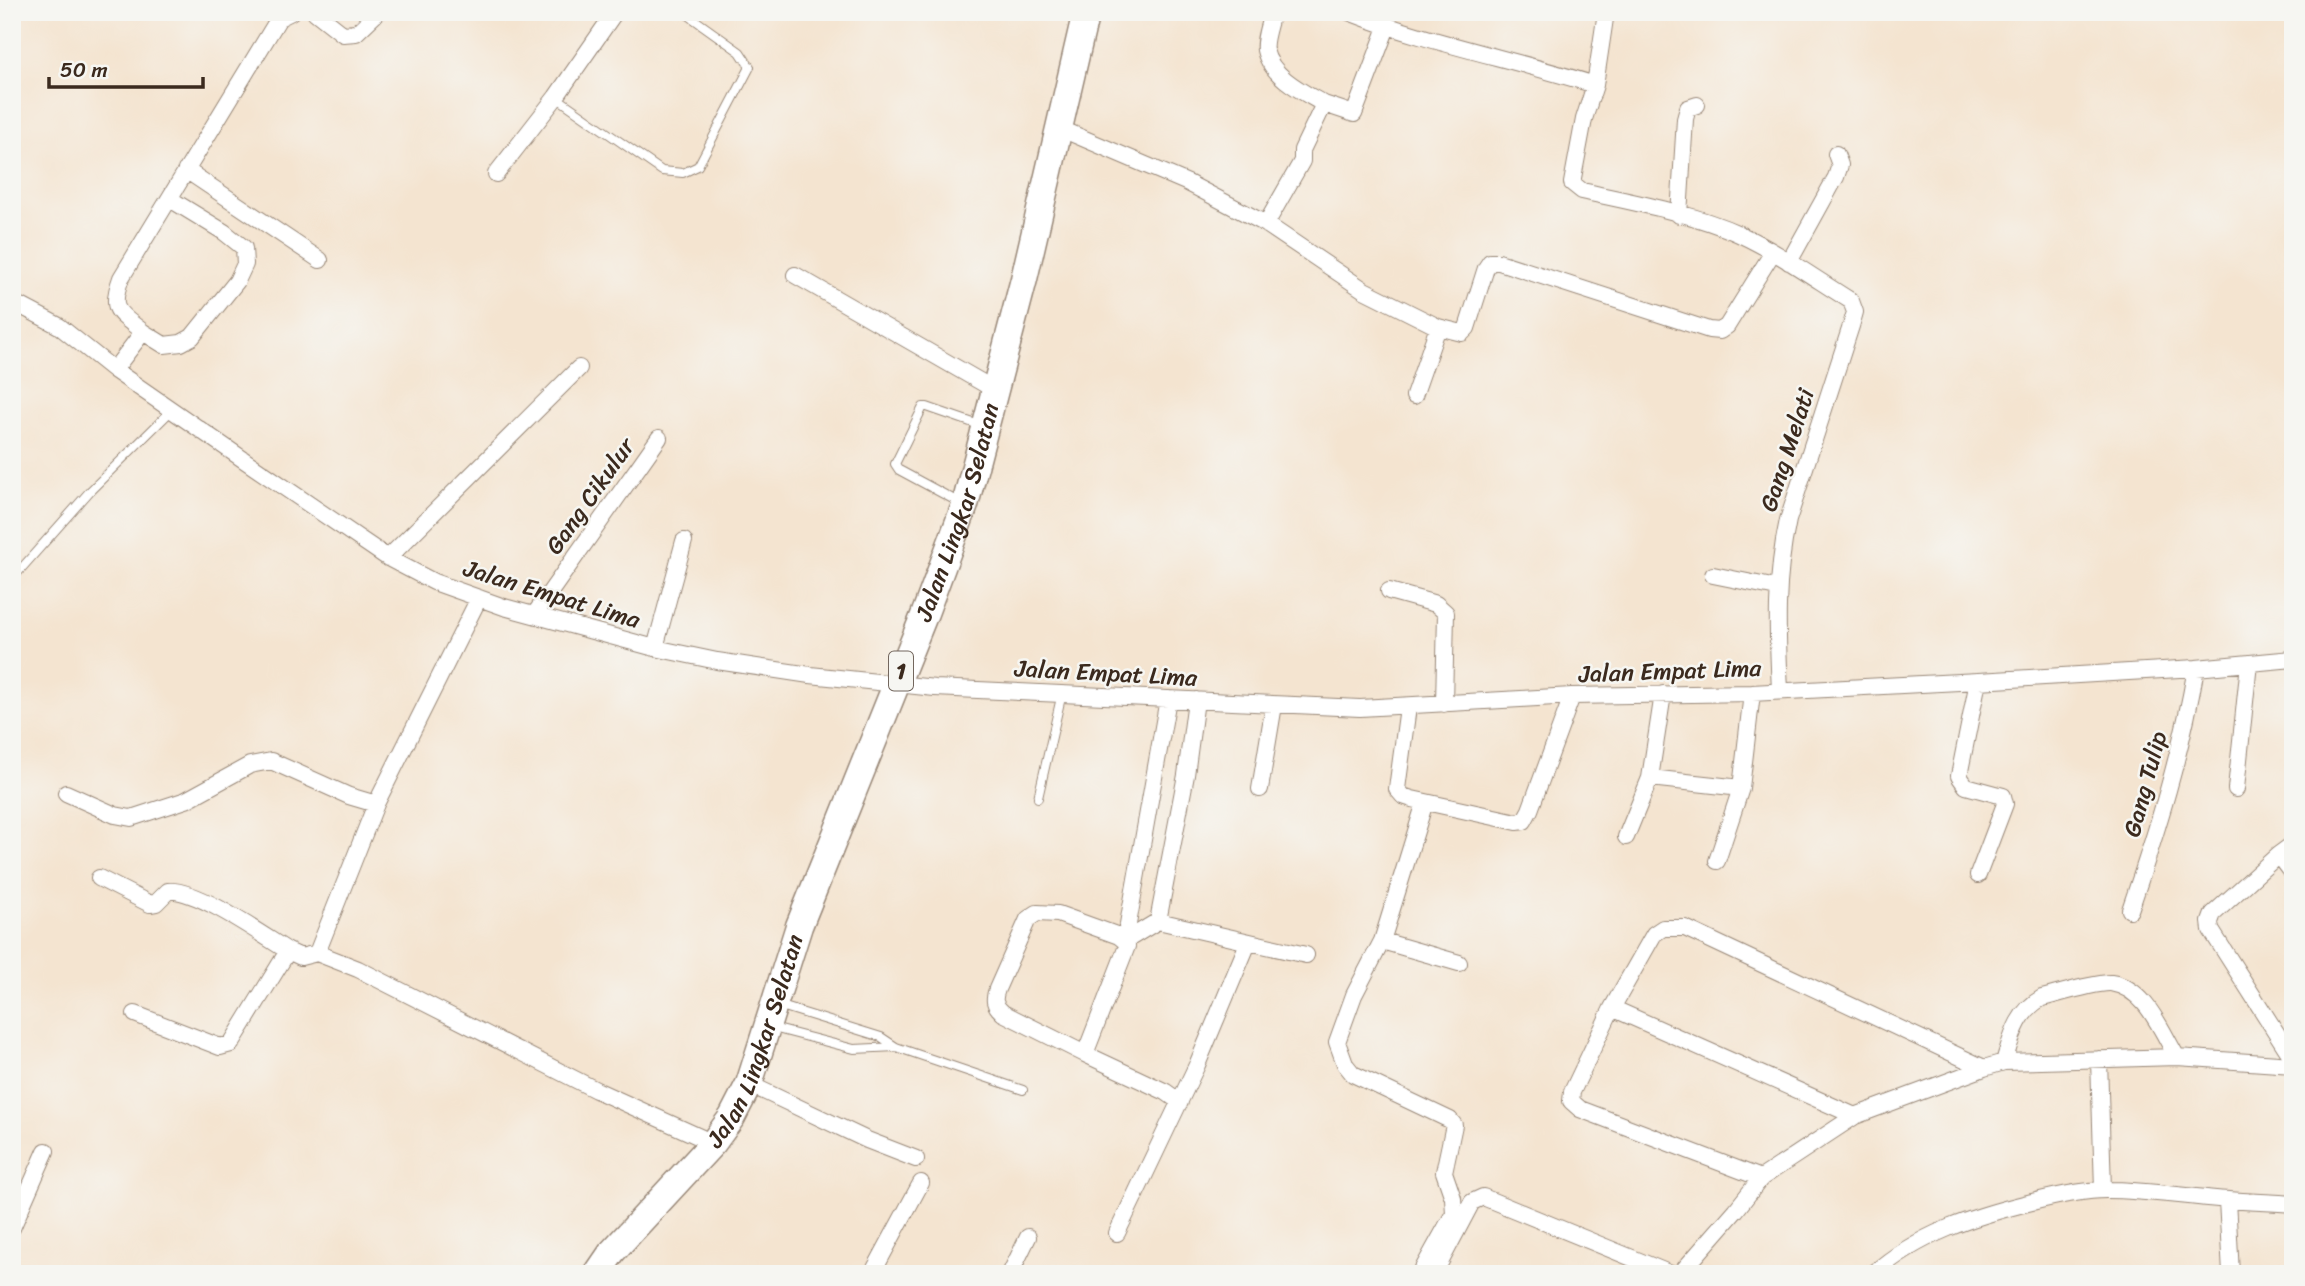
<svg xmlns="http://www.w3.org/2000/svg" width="2305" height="1286" font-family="Sriracha,sans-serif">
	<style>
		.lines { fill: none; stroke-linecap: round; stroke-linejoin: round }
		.service-casing { stroke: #988777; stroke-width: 10 }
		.minor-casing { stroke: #988777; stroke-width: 18 }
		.trunk-casing { stroke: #988777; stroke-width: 29 }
		.service { stroke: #fff; stroke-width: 8 }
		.minor { stroke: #fff; stroke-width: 16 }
		.trunk { stroke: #fff; stroke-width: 26 }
		.labels { text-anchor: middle; stroke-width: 5; stroke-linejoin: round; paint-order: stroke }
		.shield { fill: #f6f6f2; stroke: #73675e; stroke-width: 2 }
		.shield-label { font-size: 23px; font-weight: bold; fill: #3b2a1e }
		.street-label { font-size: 24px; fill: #3b2a1e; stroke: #f6f6f2 }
	</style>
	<rect width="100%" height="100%" fill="#f6f6f2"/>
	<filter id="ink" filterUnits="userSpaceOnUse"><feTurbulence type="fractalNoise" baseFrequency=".0143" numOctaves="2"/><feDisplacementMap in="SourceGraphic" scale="14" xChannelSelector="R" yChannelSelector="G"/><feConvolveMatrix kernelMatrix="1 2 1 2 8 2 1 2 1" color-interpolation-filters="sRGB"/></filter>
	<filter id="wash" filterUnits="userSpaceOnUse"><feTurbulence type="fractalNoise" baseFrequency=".00686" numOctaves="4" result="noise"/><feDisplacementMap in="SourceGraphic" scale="28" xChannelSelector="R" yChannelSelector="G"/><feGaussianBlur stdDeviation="1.57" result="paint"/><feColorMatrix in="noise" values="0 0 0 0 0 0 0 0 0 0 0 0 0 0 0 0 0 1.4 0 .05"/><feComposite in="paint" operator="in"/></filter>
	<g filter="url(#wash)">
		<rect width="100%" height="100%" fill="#f4e4d0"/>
	</g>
	<g filter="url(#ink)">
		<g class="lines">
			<g class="service-casing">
				<path id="service" d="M556 97 662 171 683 173 698 166 750 67 740 52 684 12
					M962 504 899 470 895 464 923 407H927L982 426
					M12 579 90 491 172 410
					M1038 798 1062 693
					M778 1005 881 1037 896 1047 1023 1090
					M773 1028 854 1049 896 1047"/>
			</g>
			<g class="minor-casing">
				<path id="minor" d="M315 12 343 34 356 33 378 12
					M1349 12C1428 43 1513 59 1595 85L1584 119 1572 183 1582 191C1631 202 1693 213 1739 234 1778 252 1814 278 1851 301L1855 312 1851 326 1788 520C1775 579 1777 630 1780 690
					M1595 85 1606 12
					M1324 104 1354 114 1387 27
					M1059 128 1188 183 1266 224 1364 290 1438 327 1462 333 1467 328 1486 268 1490 262H1499L1709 330 1720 331 1727 326 1773 252
					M186 170 320 260
					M496 174 556 97 615 12
					M1679 215 1685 119 1688 108 1697 105
					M1266 224 1302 161V150L1324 104C1303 92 1271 77 1265 50 1263 40 1270 23 1272 12
					M1789 262 1836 177 1840 165 1836 154
					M795 275 995 390
					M12 304 23 307 59 326 114 370 244 460 388 558 434 582 504 607 655 648 717 661 810 675 935 688 1360 708 1572 696 1752 693 1978 681 2196 668 2293 659
					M143 332 164 345 181 343 192 337 237 281 245 264 244 248 224 232 170 199
					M114 370 143 332C118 312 109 311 121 278L279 18 291 12
					M1414 396 1438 327
					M388 558 579 368
					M1713 575 1777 588
					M1389 591 1436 604 1446 613 1444 704
					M534 615 659 438
					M655 648 684 541
					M1408 707 1397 789 1403 796 1412 799 1517 822 1524 821 1530 810 1572 696
					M1650 778 1741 788
					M1260 789 1274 705
					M2236 789 2249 663
					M66 793 115 815 131 818 186 800 250 765 271 761 349 796 376 804
					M1626 837 1650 778 1663 694
					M2293 844 2278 855 2293 875
					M2278 855 2213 914 2210 922 2211 930 2293 1059
					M1717 861 1741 788 1752 693
					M1978 875 2005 804 2003 796 1966 786 1959 776 1978 681
					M99 878 150 904 156 903 168 891C196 888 262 935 288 951
					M2130 910C2157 831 2182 751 2196 668
					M1158 921 1186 775 1196 700
					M1125 941 1119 936 1058 914 1037 913 1028 919 997 989C993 1000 994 1005 1003 1013L1085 1054 1166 1092 1180 1102
					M1125 941 1158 921 1306 955
					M1382 941 1459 963
					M317 953 376 804 479 598
					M1612 1008 1855 1116
					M135 1014 220 1047 231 1044 288 951 301 957 317 953 358 969 596 1090 713 1143
					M1085 1054 1127 946 1125 941 1168 699
					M2099 1059 2103 1190
					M2004 1062C2012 1036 2017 1012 2042 998 2058 994 2097 982 2111 983 2146 988 2161 1031 2177 1057
					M749 1084 867 1140 916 1159
					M1761 1178 1580 1109 1571 1101 1572 1092 1612 1008 1654 934 1663 928H1685L1984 1068
					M2227 1200 2231 1274
					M12 1228 46 1151
					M1117 1233 1197 1065 1248 943
					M872 1274 921 1183
					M1010 1274 1028 1237
					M1420 1274 1454 1213 1453 1198 1444 1172 1454 1125 1450 1120 1353 1074 1345 1064 1337 1042 1354 995 1382 941 1425 802
					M1434 1274 1472 1202 1483 1197 1671 1274
					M1680 1274 1736 1210 1761 1178 1855 1116 1984 1068 2004 1062 2177 1057 2293 1065
					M1873 1274C1918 1234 1974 1216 2032 1202 2056 1196 2082 1190 2106 1190 2147 1190 2188 1197 2229 1200 2250 1202 2271 1202 2293 1204"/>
			</g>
			<g class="trunk-casing">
				<g id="trunk">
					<path id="s1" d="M597 1274 612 1252 713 1143 732 1117 749 1084 799 926 925 613 965 505 1024 279 1086 12"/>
				</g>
			</g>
			<use href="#service" class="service"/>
			<use href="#minor" class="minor"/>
			<use href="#trunk" class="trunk"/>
		</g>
	</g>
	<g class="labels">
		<rect class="shield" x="889" y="651.5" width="24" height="39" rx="5"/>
		<g class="shield-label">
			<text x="901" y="679">1</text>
		</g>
		<g class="street-label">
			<text transform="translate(1787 450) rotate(-72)" y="8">Gang Melati</text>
			<text transform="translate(590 496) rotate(-55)" y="8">Gang Cikulur</text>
			<text dy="8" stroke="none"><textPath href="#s1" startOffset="854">Jalan Lingkar Selatan</textPath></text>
			<text transform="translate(552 594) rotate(17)" y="8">Jalan Empat Lima</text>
			<text transform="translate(1670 671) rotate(-2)" y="8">Jalan Empat Lima</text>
			<text transform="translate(1106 673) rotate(3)" y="8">Jalan Empat Lima</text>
			<text transform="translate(2145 784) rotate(-75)" y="8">Gang Tulip</text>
			<text dy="8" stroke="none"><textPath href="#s1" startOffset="287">Jalan Lingkar Selatan</textPath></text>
		</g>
	</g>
	<rect width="2305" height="1286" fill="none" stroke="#f6f6f2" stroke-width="42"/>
	<path d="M49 77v10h154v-10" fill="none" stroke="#3b2a1e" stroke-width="3.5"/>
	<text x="60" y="77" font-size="21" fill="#3b2a1e" stroke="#f6f6f2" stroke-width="5" paint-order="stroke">50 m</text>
</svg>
